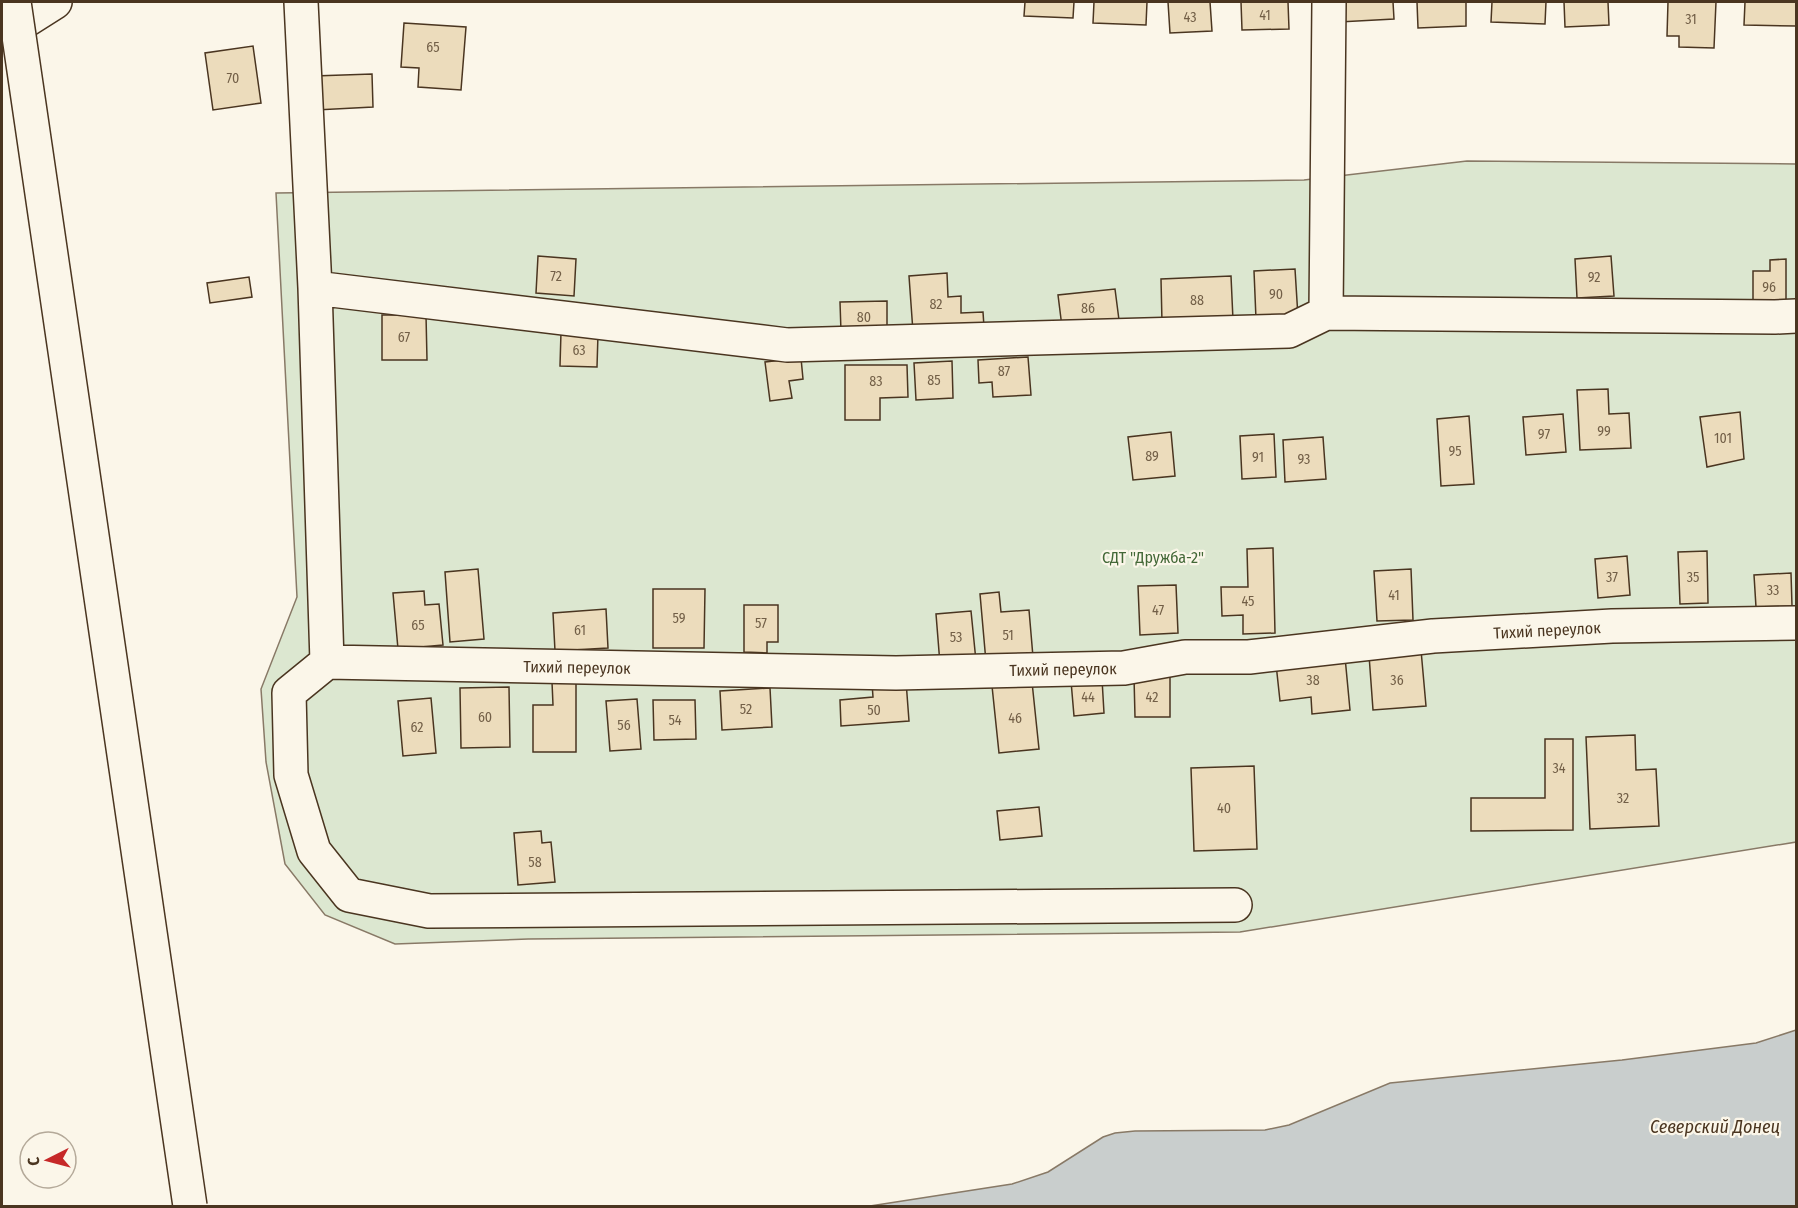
<svg xmlns="http://www.w3.org/2000/svg" width="1798" height="1208" font-family="'Fira Sans Condensed',sans-serif">
	<style>
		.green { fill: #dce7d0; stroke: #887966; stroke-width: 1.5 }
		.water { fill: #c9cecd; stroke: #887966; stroke-width: 1.5 }
		.building { fill: #ecdcbc; stroke: #4a3520; stroke-width: 1.5 }
		.lines { fill: none; stroke-linecap: round; stroke-linejoin: round }
		.minor-casing { stroke: #4a3520; stroke-width: 36 }
		.minor { stroke: #fbf6e9; stroke-width: 33 }
		.highway-bridge-casing { stroke: #4a3520; stroke-width: 36; stroke-linecap: butt }
		.highway-bridge { stroke: #fbf6e9; stroke-width: 33 }
		.labels { text-anchor: middle; stroke-width: 4.5; stroke-linejoin: round; paint-order: stroke }
		.number-label { font-size: 14px; fill: #725f47 }
		.park-label { font-size: 16px; fill: #436837; stroke: #fbf6e9 }
		.street-label { font-size: 16px; fill: #4a3520; stroke: #fbf6e9 }
		.water-label { font-size: 18px; font-style: italic; fill: #4a3520; stroke: #fbf6e9 }
	</style>
	<rect width="100%" height="100%" fill="#fbf6e9"/>
	<path class="green" d="M1467 161 1796 164V842L1240 932 528 939 395 944 325 915 285 864 266 762 261 689 297 597 276 193 1304 180Z"/>
	<path class="water" d="M1796 1030V1206H870L1012 1184 1048 1172 1103 1137 1115 1133 1135 1131 1265 1130 1289 1125 1390 1083 1622 1060 1756 1043Z"/>
	<path class="building" d="M1025 2H1074L1073 18 1024 16Z
		M1094 2H1147L1146 25 1093 23Z
		M1168 2H1212H1210L1212 31 1170 33Z
		M1241 2H1288L1289 29 1242 30Z
		M1337 2H1393L1394 19 1339 22Z
		M1417 2H1466V26L1418 28Z
		M1492 2H1546L1545 24 1491 22Z
		M1564 2H1608L1609 25 1565 27Z
		M1668 2H1716L1714 48 1679 47V36H1667Z
		M1745 2H1796V26L1744 25Z
		M404 23 466 27 461 90 418 87 419 68 401 67Z
		M253 46 261 103 213 110 205 53Z
		M372 74 373 107 316 110 314 76Z
		M538 256 576 259 574 296 536 293Z
		M1611 256 1614 296 1577 298 1575 259Z
		M1786 259V303H1753V271H1770V260Z
		M1295 269 1298 317 1256 319 1254 271Z
		M947 273 948 297 961 296V313L983 312 984 327 913 332 909 276Z
		M1231 276 1233 320 1162 323 1161 279Z
		M249 277 252 297 210 303 207 283Z
		M1115 289 1119 320 1062 327 1058 295Z
		M887 301V331L841 332 840 302Z
		M382 315H426L427 360H382Z
		M561 332 598 334 597 367 560 366Z
		M1028 357 1031 395 993 397 992 382 979 383 978 360Z
		M801 358 803 379 789 381 792 398 770 401 765 362Z
		M952 361 953 398 916 400 914 363Z
		M845 365H907L908 397 880 398V420H845Z
		M1608 389 1609 414 1629 413 1631 448 1580 450 1577 390Z
		M1740 412 1744 459 1707 467 1700 417Z
		M1563 414 1566 452 1526 455 1523 417Z
		M1469 416 1474 484 1441 486 1437 419Z
		M1171 432 1175 476 1133 480 1128 437Z
		M1274 434 1276 477 1242 479 1240 436Z
		M1323 437 1326 479 1285 482 1283 440Z
		M1273 548 1275 633 1243 634V615L1222 616 1221 587H1248L1247 549Z
		M1707 551 1708 603 1680 604 1678 552Z
		M1627 556 1630 595 1598 598 1595 559Z
		M478 569 484 639 450 642 445 572Z
		M1411 569 1413 620 1377 621 1374 571Z
		M1791 573 1792 606 1756 607 1754 575Z
		M1176 585 1178 633 1140 635 1138 586Z
		M653 589H705L704 648H653Z
		M424 591 425 605 439 604 443 645 398 649 393 593Z
		M999 592 1001 612 1029 610 1033 657 986 662 980 594Z
		M744 605H778V642H767V653L744 652Z
		M606 609 608 648 555 651 553 613Z
		M971 611 976 661 940 664 936 614Z
		M1421 650 1426 706 1373 710 1369 655Z
		M1345 657 1350 710 1312 714 1311 697 1280 701 1276 664Z
		M1134 677H1170V717H1135Z
		M1102 679 1104 713 1074 716 1071 681Z
		M906 681 909 721 841 726 840 700 873 697 872 683Z
		M552 682H576V752H533V705H553Z
		M1032 682 1039 749 999 753 992 686Z
		M509 687 510 747 461 748 460 688Z
		M770 688 772 727 722 730 720 691Z
		M431 698 436 753 403 756 398 701Z
		M637 699 641 749 610 751 606 701Z
		M653 700H695L696 739 654 740Z
		M1635 735 1636 770 1656 769 1659 826 1590 829 1586 737Z
		M1545 739H1573V830L1471 831V798H1545Z
		M1254 766 1257 849 1194 851 1191 768Z
		M1039 807 1042 836 1000 840 997 811Z
		M541 831 542 843 551 842 555 882 518 885 514 833Z"/>
	<g class="lines">
		<g class="minor-casing">
			<path id="minor" d="M301 2 315 288 327 662
				M2 28 25 21 55 2
				M315 288 787 345 1289 331 1326 313 1775 317 1796 316
				M1326 313 1329 2
				M327 662 896 673 1124 668 1185 657H1249L1433 636 1612 626 1796 623
				M327 662 289 693 291 775 314 851 349 895 429 911 1235 905"/>
		</g>
		<use href="#minor" class="minor"/>
		<g class="highway-bridge-casing">
			<path id="highway-bridge" d="M14 2 190 1206"/>
		</g>
		<use href="#highway-bridge" class="highway-bridge"/>
	</g>
	<g class="labels">
		<g class="number-label">
			<text x="1265" y="20">41</text>
			<text x="1190" y="22">43</text>
			<text x="1691" y="24">31</text>
			<text x="433" y="52">65</text>
			<text x="233" y="83">70</text>
			<text x="556" y="281">72</text>
			<text x="1594" y="282">92</text>
			<text x="1769" y="292">96</text>
			<text x="1276" y="299">90</text>
			<text x="1197" y="305">88</text>
			<text x="936" y="309">82</text>
			<text x="1088" y="313">86</text>
			<text x="864" y="322">80</text>
			<text x="404" y="342">67</text>
			<text x="579" y="355">63</text>
			<text x="1004" y="376">87</text>
			<text x="934" y="385">85</text>
			<text x="876" y="386">83</text>
			<text x="1604" y="436">99</text>
			<text x="1544" y="439">97</text>
			<text x="1723" y="443">101</text>
			<text x="1455" y="456">95</text>
			<text x="1152" y="461">89</text>
			<text x="1258" y="462">91</text>
			<text x="1304" y="464">93</text>
			<text x="1612" y="582">37</text>
			<text x="1693" y="582">35</text>
			<text x="1773" y="595">33</text>
			<text x="1394" y="600">41</text>
			<text x="1248" y="606">45</text>
			<text x="1158" y="615">47</text>
			<text x="679" y="623">59</text>
			<text x="761" y="628">57</text>
			<text x="418" y="630">65</text>
			<text x="580" y="635">61</text>
			<text x="1008" y="640">51</text>
			<text x="956" y="642">53</text>
			<text x="1313" y="685">38</text>
			<text x="1397" y="685">36</text>
			<text x="1088" y="702">44</text>
			<text x="1152" y="702">42</text>
			<text x="746" y="714">52</text>
			<text x="874" y="715">50</text>
			<text x="485" y="722">60</text>
			<text x="1015" y="723">46</text>
			<text x="675" y="725">54</text>
			<text x="624" y="730">56</text>
			<text x="417" y="732">62</text>
			<text x="1559" y="773">34</text>
			<text x="1623" y="803">32</text>
			<text x="1224" y="813">40</text>
			<text x="535" y="867">58</text>
		</g>
		<g class="park-label">
			<text x="1153" y="563">СДТ "Дружба-2"</text>
		</g>
		<g class="street-label">
			<text transform="translate(1547 630) rotate(-3)" y="6">Тихий переулок</text>
			<text transform="translate(577 667) rotate(1)" y="6">Тихий переулок</text>
			<text transform="translate(1063 669) rotate(-1)" y="6">Тихий переулок</text>
		</g>
		<g class="water-label">
			<text x="1715" y="1133">Северский Донец</text>
		</g>
	</g>
	<rect width="1798" height="1208" fill="none" stroke="#4a3520" stroke-width="6"/>
	<g transform="translate(48 1160) rotate(264)"><circle r="28" fill="#fbf6e9" stroke="#b4a999" stroke-width="1.5"/>
	<path d="M0-4.5L10 22L0 15L-10 22Z" fill="#c62828"/>
	<text y="-9" font-size="16" font-weight="bold" text-anchor="middle" fill="#4a3520">С</text>
	</g>
</svg>
